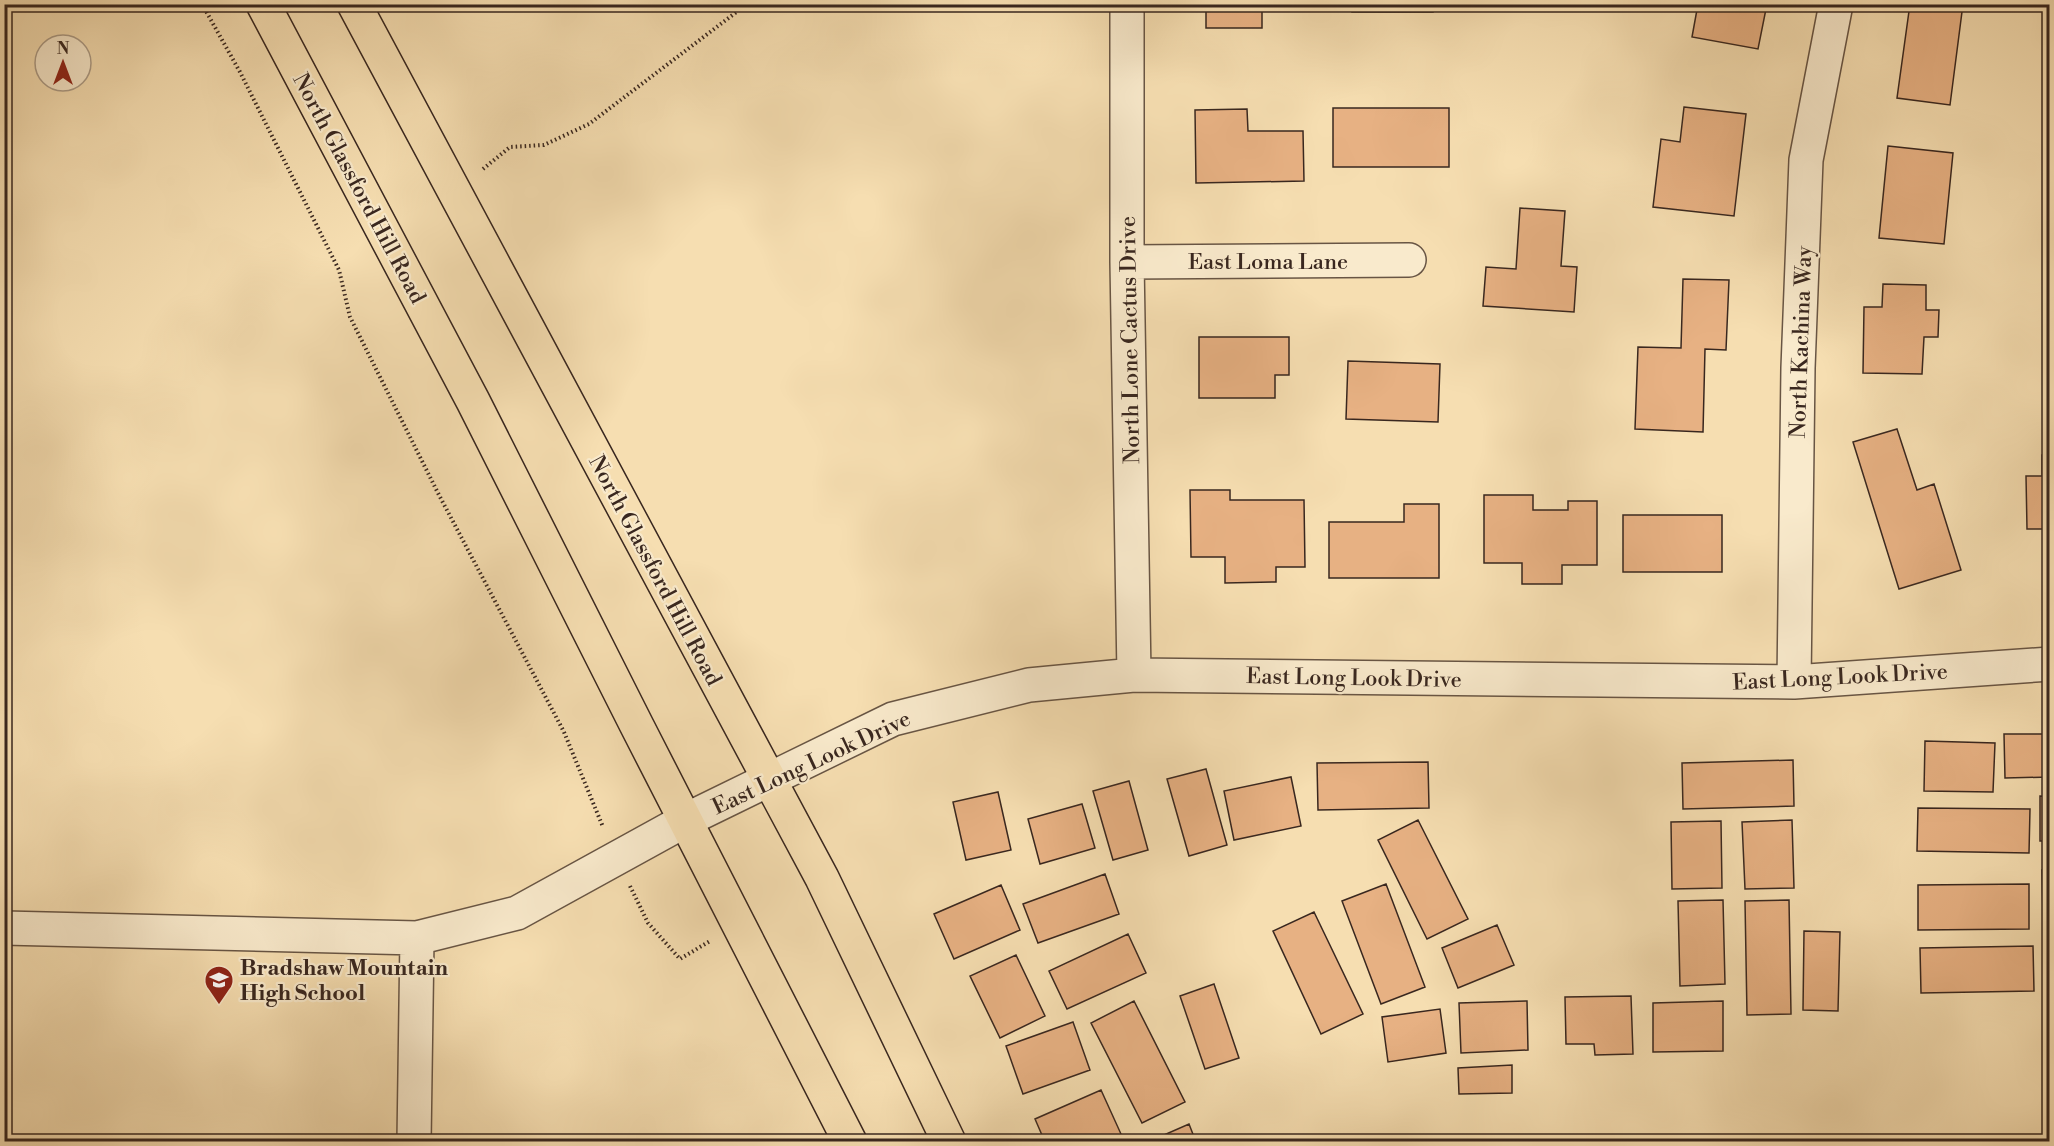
<svg xmlns="http://www.w3.org/2000/svg" width="2054" height="1146" font-family="'Libre Bodoni',serif">
	<style>
		.building { fill: #e7b183; stroke: #39271f; stroke-width: 1.5 }
		.lines { fill: none; stroke-linecap: round; stroke-linejoin: round }
		.minor-casing { stroke: #685544; stroke-width: 36 }
		.major-casing { stroke: #39271f; stroke-width: 36 }
		.path { stroke: #39271f; stroke-width: 4; stroke-dasharray: 1.5 3; stroke-linecap: butt }
		.minor { stroke: #f9eacc; stroke-width: 33 }
		.major { stroke: #f6deb1; stroke-width: 33 }
		.labels { text-anchor: middle; stroke-width: 4.5; stroke-linejoin: round; paint-order: stroke }
		.street-label { font-size: 22px; fill: #39271f; stroke: #f9eacc }
		.poi-label { font-size: 22px; font-weight: bold; fill: #39271f; stroke: #f9eacc; text-anchor: start }
	</style>
	<rect width="100%" height="100%" fill="#f6deb1"/>
	<filter id="stains"><feTurbulence type="fractalNoise" baseFrequency=".00333" numOctaves="4"/><feColorMatrix values="0 0 0 0 .2 0 0 0 0 .09 0 0 0 0 .02 0 0 0 .5 -.17"/></filter>
	<radialGradient id="worn" r=".72"><stop offset=".6" stop-color="#630" stop-opacity="0"/><stop offset="1" stop-color="#630" stop-opacity=".3"/></radialGradient>
	<path class="building" d="M1206 4H1262V28H1206Z
		M1352 4H1433V12H1352Z
		M1698 4H1767L1758 49 1692 37Z
		M1910 4H1963L1950 105 1897 98Z
		M1684 107 1746 114 1734 216 1653 207 1661 139 1680 142Z
		M1333 108H1449V167H1333Z
		M1247 109 1248 131H1303L1304 181 1196 183 1195 110Z
		M1888 146 1953 153 1944 244 1879 238Z
		M2050 193V223H2046Z
		M1520 208 1565 211 1561 266 1577 267 1574 312 1483 306 1486 267 1516 269Z
		M1683 279 1729 280 1726 350 1705 349 1703 432 1635 429 1638 347 1681 348Z
		M1883 284 1926 285V310H1939L1938 337H1924L1922 374 1863 373 1864 307H1882Z
		M1199 337H1289V375H1275V398H1199Z
		M1348 361 1440 364 1438 422 1346 419Z
		M1897 429 1917 490 1934 484 1961 570 1899 589 1853 442Z
		M2042 455H2050V568L2044 569 2043 529H2027L2026 476H2042Z
		M1190 490H1230V500H1304L1305 567H1276V582L1225 583V557H1191Z
		M1484 495H1533V510H1568V501H1597V565H1562V584H1522V563H1484Z
		M1404 504H1439V578H1329V522H1404Z
		M1623 515H1722V572H1623Z
		M2004 734H2050V777L2005 778Z
		M1925 741 1995 743 1993 792 1924 791Z
		M1793 760 1794 806 1683 809 1682 763Z
		M1428 762 1429 808 1318 810 1317 763Z
		M1206 769 1227 845 1189 856 1167 779Z
		M1291 777 1301 826 1234 840 1224 791Z
		M1129 781 1148 850 1113 860 1093 791Z
		M998 792 1011 850 966 860 953 802Z
		M2040 796 2050 797V841H2040Z
		M1082 804 1095 848 1040 864 1028 819Z
		M1918 808 2030 809 2029 853 1917 851Z
		M1418 820 1468 919 1427 939 1378 840Z
		M1792 820 1794 888 1745 889 1742 822Z
		M1721 821 1722 888 1672 889 1671 822Z
		M2042 870H2050V917H2043Z
		M1105 874 1119 914 1038 943 1023 904Z
		M1386 884 1425 987 1381 1004 1342 901Z
		M2029 884V929L1918 930V885Z
		M1001 885 1020 930 954 959 934 914Z
		M1723 900 1725 984 1680 986 1678 901Z
		M1789 900 1791 1014 1747 1015 1745 901Z
		M1314 912 1363 1014 1321 1034 1273 931Z
		M1497 925 1514 965 1458 988 1442 948Z
		M1804 931 1840 932 1838 1011 1803 1010Z
		M1128 934 1146 973 1067 1009 1049 971Z
		M2033 946 2034 991 1921 993 1920 948Z
		M1016 955 1045 1016 1000 1038 970 976Z
		M1214 984 1239 1058 1205 1069 1180 996Z
		M1631 996 1633 1054 1595 1055 1594 1044H1566L1565 997Z
		M1134 1001 1185 1102 1142 1123 1091 1023Z
		M1527 1001 1528 1050 1461 1053 1459 1003Z
		M1723 1001V1051L1653 1052V1003Z
		M1440 1009 1446 1053 1388 1062 1382 1017Z
		M1073 1022 1090 1070 1023 1094 1006 1046Z
		M1512 1065V1093L1459 1094 1458 1068Z
		M1101 1090 1121 1134 1103 1142H1045L1035 1119Z
		M1189 1124 1196 1142H1148Z"/>
	<g class="lines">
		<g class="minor-casing">
			<path id="minor" d="M1127 4V262L1134 675
				M1127 262 1409 260
				M1794 682 1798 368 1806 160 1836 4
				M4 928 417 938 517 913 686 820 893 719 1029 685 1134 675 1794 682 2050 664
				M414 1142 417 938"/>
		</g>
		<g class="major-casing">
			<path id="major" d="M263 4 473 401 637 726 850 1142
				M354 4 822 878 949 1142"/>
		</g>
		<path class="path" d="M202 4 240 72 339 270 350 317 439 495 564 732 603 827
			M483 169 510 147 544 145 589 124 747 4
			M630 886 648 923 680 959 710 941"/>
		<use href="#minor" class="minor"/>
		<use href="#major" class="major"/>
	</g>
	<defs>
		<g id="school-pin" transform="scale(1.5)"><path d="M0 17L-7.5 6A9.5 9.5 0 1 1 7.5 6Z" fill="#8f2418" stroke="#f9eacc"/><path d="M0-5L7-2L0 1L-7-2ZM-4 1L0 2.5L4 1V4Q0 6-4 4Z" fill="#fff"/></g>
	</defs>
	<g fill-rule="evenodd">
		<use href="#school-pin" x="219" y="980"/>
	</g>
	<g class="labels">
		<g class="street-label">
			<text transform="translate(360 188) rotate(62)" y="8">North Glassford Hill Road</text>
			<text x="1268" y="269">East Loma Lane</text>
			<text transform="translate(1129 340) rotate(-91)" y="8">North Lone Cactus Drive</text>
			<text transform="translate(1800 342) rotate(-88)" y="8">North Kachina Way</text>
			<text transform="translate(656 570) rotate(62)" y="8">North Glassford Hill Road</text>
			<text transform="translate(1840 676) rotate(-3)" y="8">East Long Look Drive</text>
			<text transform="translate(1354 677) rotate(1)" y="8">East Long Look Drive</text>
			<text transform="translate(811 762) rotate(-25)" y="8">East Long Look Drive</text>
		</g>
		<g class="poi-label">
			<text x="240" y="975">Bradshaw Mountain<tspan x="240" dy="25">High School</tspan></text>
		</g>
	</g>
	<rect width="2054" height="1146" fill="none" stroke="#f6deb1" stroke-width="24"/>
	<rect x="6" y="6" width="2042" height="1134" fill="none" stroke="#39271f" stroke-width="3"/>
	<rect x="12" y="12" width="2030" height="1122" fill="none" stroke="#39271f" stroke-width="1.5"/>
	<g transform="translate(63 63)"><circle r="28" fill="#f9eacc" stroke="#ac9c87" stroke-width="1.5"/>
	<path d="M0-4.5L10 22L0 15L-10 22Z" fill="#8f2418"/>
	<text y="-9" font-size="16" font-weight="bold" text-anchor="middle" fill="#39271f">N</text>
	</g>
	<rect width="100%" height="100%" filter="url(#stains)"/>
	<rect width="100%" height="100%" fill="url(#worn)"/>
</svg>
